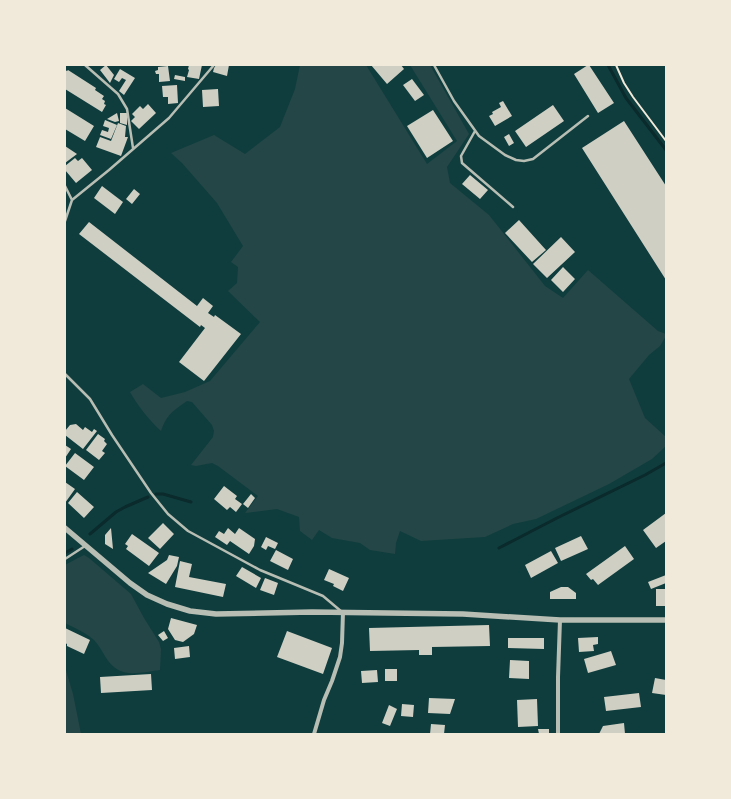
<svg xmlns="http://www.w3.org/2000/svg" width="731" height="799" font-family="'Alegreya Sans',sans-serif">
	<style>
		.green { fill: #244646 }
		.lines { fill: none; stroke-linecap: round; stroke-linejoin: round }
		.stream { stroke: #0a2a2b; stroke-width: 3 }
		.building { fill: #cfcfc3 }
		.path { stroke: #f1e9da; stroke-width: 2 }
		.service { stroke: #b8beb3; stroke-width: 2.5 }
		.minor { stroke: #b8beb3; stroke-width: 4 }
		.tertiary { stroke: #b8beb3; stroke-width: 5.5 }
	</style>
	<rect width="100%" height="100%" fill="#0f3d3e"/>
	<path class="green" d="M300 65H366L427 164 457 141 410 65H430L469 134 447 167 450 183 489 215 545 286 563 298 588 270 658 331 666 334V336L660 346 649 355 629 379 645 418 666 437V446L652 459 609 484 536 519 513 524 485 537 421 541 400 531 396 543 395 554 370 550 360 543 332 538 319 530 312 540 300 531 299 517 277 509 245 513 258 496 218 466 212 463 196 466 191 465 213 437 214 431 212 425 192 402 187 401C173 411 167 414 161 431 148 419 138 406 130 392L143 384 161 398 185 392 210 381 260 322 228 291 237 283 238 267 231 262 243 246 217 203 182 163 171 153 214 135 245 154 280 127 295 89Z
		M84 555 89 558 131 594 144 618 159 642 161 649 160 670C151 671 138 674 129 673 108 671 106 653 94 640 86 633 75 628 65 623V565L78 558Z
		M65 667 73 694 81 734H65Z"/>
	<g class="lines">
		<path class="stream" d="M608 65 626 98 666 150
			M156 494H163L191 502
			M90 534 116 512 125 507 148 497
			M499 548 557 518 645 475 666 463
			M65 553 72 549"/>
	</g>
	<path class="building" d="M106 65 114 75 110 83 100 70Z
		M189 65H202L199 79 187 77 189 70 188 69Z
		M216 65H229L227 76 213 72 214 68Z
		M371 65H401L404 69 387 84Z
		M588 65H589L614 103 598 113 574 74Z
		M168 66 170 81 159 82V74H156L155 71 158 70V67Z
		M120 69 135 78 124 95 119 91 126 80 122 78 119 82 114 79Z
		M65 70 67 71 68 70 96 88 95 90 104 96 102 99 105 101 104 104 106 105 102 112 65 89Z
		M175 75 185 77V81L174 79Z
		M412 79 424 95 415 101 403 85Z
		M177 85 178 103 168 104V97H163L162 86Z
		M218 89 219 106 203 107 202 90Z
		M503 101 512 116 495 126 489 116 493 114 492 112 501 107 499 103Z
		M148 104 156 113 139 129 131 121 135 117 132 114 140 106 143 109Z
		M553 105 564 121 526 147 515 131Z
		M65 108 94 126 85 141 65 129Z
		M433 110 453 141 427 158 407 126Z
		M117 113 119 121 115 122 107 119Z
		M120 113H127V125L120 123Z
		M105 120 117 125 111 139 100 135 102 130 108 132 109 128 103 126Z
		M624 121 666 186V280L582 148Z
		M118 123 126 126 125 137H128L121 156 96 147 100 137 111 141Z
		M509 134 514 143 509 146 504 137Z
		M65 146 77 154 65 163Z
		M75 158 78 161 82 158 92 170 76 183 65 170V166Z
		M470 175 488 190 480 199 462 184Z
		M102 186 123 202 115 214 94 198Z
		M134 189 140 194 132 204 126 199Z
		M519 220 546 250 532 262 505 233Z
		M89 222 197 306 203 298 213 306 208 313 214 317 215 315 241 334 204 381 179 362 205 328 201 325 200 327 79 234Z
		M561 237 575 252 547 278 533 264Z
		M563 267 575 279 563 292 551 280Z
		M76 424 83 430 85 427 92 432 94 429 97 431 83 449 65 435V431L70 425Z
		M98 434 105 439 104 441 107 444 102 451 105 453 99 460 86 450Z
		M65 445 71 449 65 458Z
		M75 453 94 467 84 480 65 466Z
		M65 482 75 489 65 503Z
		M224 486 237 496 235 499 242 504 236 512 230 507 227 510 214 499Z
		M77 492 94 507 84 518 68 503Z
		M251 494 255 498 248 508 243 504Z
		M666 513V541L656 548 643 530Z
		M163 523 174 534 160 549 148 538Z
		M111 528 113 549 105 544V535Z
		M228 528 235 534 239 528 255 539 254 546 249 554 230 541 227 545 215 537 219 531 224 534Z
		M132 534 159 553 149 566 126 549 128 546 125 544Z
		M581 536 588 549 561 561 555 548Z
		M266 537 278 543 275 549 268 546 266 550 261 547Z
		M625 546 634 559 598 585 593 579 591 580 586 574Z
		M276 550 293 559 288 570 270 561Z
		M551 551 558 563 531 578 525 565Z
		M169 555 179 557 177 566 166 584 148 573 167 560Z
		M180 561 192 564 189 577 226 584 223 597 175 587Z
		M242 567 261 578 256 588 236 576Z
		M329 569 349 578 343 591 333 586 334 584 324 580Z
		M666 575V583L651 589 648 582Z
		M265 578 278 583 274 595 260 590Z
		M561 587H568L576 593V599H550V592Z
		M656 589H666V599H665V606H656Z
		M171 618 197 625 194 634 183 642 175 640 168 629Z
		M489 625 490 646 432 647V655H419V650L370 651 369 628Z
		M65 628 90 640 84 654 67 646V644L65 643Z
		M164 631 168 638 163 641 158 635Z
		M287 631 332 648 323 674 277 657Z
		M598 637V644L593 645 594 651 579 652 578 638Z
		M508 638H544V649L508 648Z
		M189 646 190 657 175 659 174 648Z
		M611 651 616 665 588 673 584 659Z
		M510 660 529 661V679L509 678Z
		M385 669H397V681H385Z
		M377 670 378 682 362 683 361 671Z
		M151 674 152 690 101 693 100 677Z
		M655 678 666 680V695L652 693Z
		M639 693 641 707 606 711 604 697Z
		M429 698 455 699 450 714 428 713Z
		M537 699 538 726 518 727 517 700Z
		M402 704 414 705 413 717 401 716Z
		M389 705 397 709 390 726 382 723Z
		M624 723 625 734H599L603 726Z
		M431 724 445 725 444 734H430Z
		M538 729H549V734H539Z"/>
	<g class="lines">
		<path class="path" d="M616 65 624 83 633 97 666 141"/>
		<path class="service" d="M85 65 118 94 127 109 133 148
			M434 65 454 101 479 136 505 155 516 160 524 161 533 159 588 116
			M475 131 461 156 462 163 513 207
			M65 186 72 200
			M65 221 72 200 109 170 169 118 214 65
			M65 374 90 399 112 435 151 493 168 514 188 531 260 570 323 596 342 612
			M65 559 85 546"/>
		<path class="minor" d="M314 734 324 700 332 681 340 657 342 643 343 612
			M558 734V677L560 620"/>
		<path class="tertiary" d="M65 528 130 583 147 595 167 604 190 611 216 614 312 612 463 614 560 620H666"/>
	</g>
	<rect width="731" height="799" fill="none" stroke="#f1e9da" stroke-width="132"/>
</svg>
